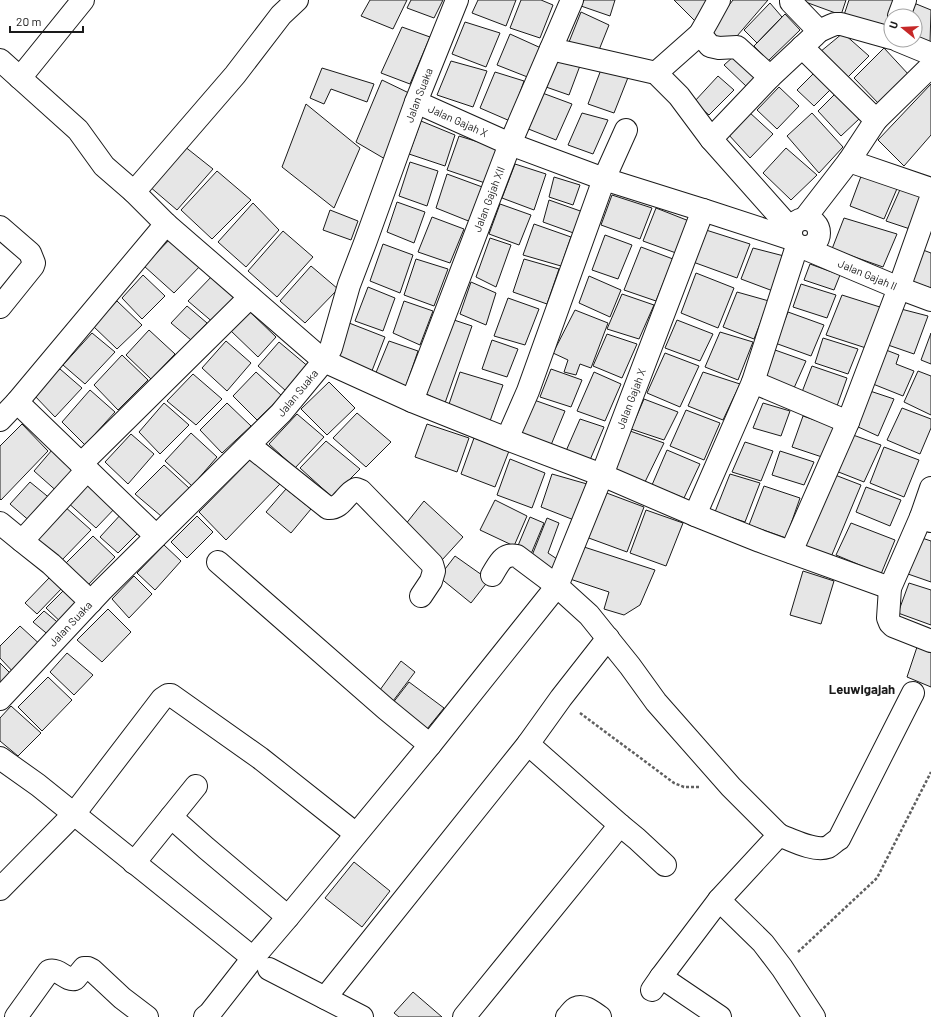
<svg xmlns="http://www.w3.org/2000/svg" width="931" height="1017" font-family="Barlow,sans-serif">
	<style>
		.building { fill: #e6e6e6; stroke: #1a1a1a }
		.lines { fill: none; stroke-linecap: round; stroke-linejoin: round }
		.minor-casing { stroke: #1a1a1a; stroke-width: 24 }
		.path { stroke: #5f5f5f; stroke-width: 2.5; stroke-dasharray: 3 2; stroke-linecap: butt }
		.minor { stroke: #fff; stroke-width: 22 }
		.labels { text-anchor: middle; stroke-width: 3; stroke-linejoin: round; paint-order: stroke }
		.street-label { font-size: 11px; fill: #1a1a1a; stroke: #fff }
		.quarter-label { font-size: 13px; font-weight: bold; fill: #1a1a1a; stroke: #fff }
	</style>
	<rect width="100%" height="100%" fill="#fff"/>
	<path class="building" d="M370 0H407L393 29 361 16Z
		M411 0H443L434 18 407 8Z
		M478 0H516L506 26 472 13Z
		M521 0H541L553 5 540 38 510 28Z
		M584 0H615L610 16 581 6Z
		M674 0H712L696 22Z
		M733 0H768L737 36 723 42 712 32 717 21Z
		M800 0H846L841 15Z
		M849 0H895L884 31 843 18Z
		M909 1 931 10 930 43 915 38V16H903Z
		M770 3 782 17 757 43 744 30Z
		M581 12 609 25 597 55 569 42Z
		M785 14 800 30 768 61 754 46Z
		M465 22 500 33 486 67 452 54Z
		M402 27 430 37 410 84 381 73Z
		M843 33 869 56 846 79 820 52Z
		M510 34 541 48 530 78 497 65Z
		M884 48 909 75 880 105 854 78Z
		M559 56 581 63 569 95 546 87Z
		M733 57 755 79 747 87 724 65Z
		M451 61 487 71 473 107 437 95Z
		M602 67 629 75 614 113 588 104Z
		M322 68 374 84 367 102 331 89 324 104 310 98Z
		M495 72 524 81 510 121 480 108Z
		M814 73 831 89 814 106 797 90Z
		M718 76 734 90 709 115 694 102Z
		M382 80 411 94 385 159 356 142Z
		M931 84V135L904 166 878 140Z
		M779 87 799 106 777 129 757 110Z
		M537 91 572 104 556 140 521 126Z
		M835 94 859 119 841 136 818 111Z
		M306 104 360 148 334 208 282 167Z
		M749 112 773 134 750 158 728 134Z
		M582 113 608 120 593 154 568 145Z
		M812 113 843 147 819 173 787 136Z
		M421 121 455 135 445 166 409 154Z
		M459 136 501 149 488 184 447 170Z
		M184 146 213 169 177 210 149 186Z
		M786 148 817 175 791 200 763 173Z
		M410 162 438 171 427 206 399 196Z
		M515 164 546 174 534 210 502 198Z
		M217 171 251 200 212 239 181 210Z
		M863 171 899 184 884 219 850 206Z
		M447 174 485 188 471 222 436 208Z
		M554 177 580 185 573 205 549 197Z
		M902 185 922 194 910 229 886 221Z
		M612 195 652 208 640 239 601 225Z
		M549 200 586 213 579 235 543 222Z
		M397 202 425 212 414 243 387 232Z
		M253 203 279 230 246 267 218 242Z
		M500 204 531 215 519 245 489 234Z
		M656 208 689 221 676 253 643 241Z
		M330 210 358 221 351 240 323 230Z
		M432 217 464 229 450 263 418 252Z
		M844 218 897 234 883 267 832 249Z
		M534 224 571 237 561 266 523 255Z
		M706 230 750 244 737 278 693 262Z
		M283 231 313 257 277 297 248 271Z
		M605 235 632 245 618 279 592 270Z
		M172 237 203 263 174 293 144 266Z
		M490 238 511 245 496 287 476 277Z
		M383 244 413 255 400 293 370 281Z
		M641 247 673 259 656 301 624 290Z
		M753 248 784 256 773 291 741 279Z
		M923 250 931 253V288L912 282Z
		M416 259 448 269 434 306 404 295Z
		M524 259 559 269 547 304 513 292Z
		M810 264 840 275 834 290 804 280Z
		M311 266 338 289 305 323 280 301Z
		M696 273 734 288 718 328 681 313Z
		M214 274 240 297 215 324 188 301Z
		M143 275 165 296 142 319 122 298Z
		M589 276 621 290 610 317 579 303Z
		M471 282 496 293 486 325 460 314Z
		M801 284 836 295 827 318 793 307Z
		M368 287 395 298 383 331 355 321Z
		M737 292 769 301 754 339 723 327Z
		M622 294 654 305 639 339 607 329Z
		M842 295 883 308 866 348 826 335Z
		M508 298 539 309 525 345 494 336Z
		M117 301 142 325 117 349 93 326Z
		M404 301 433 311 420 345 393 333Z
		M187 306 207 323 191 340 171 323Z
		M901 309 928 316 914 354 888 345Z
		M248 310 276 337 258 357 230 330Z
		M575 310 608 323 591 368 580 364 576 375 564 372 568 360 553 353Z
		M788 312 824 325 811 356 775 343Z
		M448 318 472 326 445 403 422 392Z
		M677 320 713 334 700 361 665 348Z
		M344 321 385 337 370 376 330 352Z
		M149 330 175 354 151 379 126 355Z
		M720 332 753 342 738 380 705 367Z
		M92 333 115 352 85 384 63 365Z
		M931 333V364L921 360Z
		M607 334 637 344 622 378 593 366Z
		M823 338 858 349 848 374 815 363Z
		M492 340 518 349 507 377 482 369Z
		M226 341 251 363 227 391 202 368Z
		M389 341 418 351 406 386 375 375Z
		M279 342 310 368 286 391 258 366Z
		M775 350 806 361 794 388 766 376Z
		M886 350 899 355 896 364 914 371 903 396 873 384Z
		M665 353 699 366 680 407 647 393Z
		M122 355 148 380 118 410 94 385Z
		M812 366 847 378 837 406 802 392Z
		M60 369 82 388 55 417 33 394Z
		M551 369 582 380 571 407 540 397Z
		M918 371 931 376V415L904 402Z
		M256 372 282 396 257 420 233 396Z
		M460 372 503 385 490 421 448 407Z
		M594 372 621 384 605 421 577 411Z
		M703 372 740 384 723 420 688 406Z
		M193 374 222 399 196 425 167 401Z
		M329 382 355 408 327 435 301 409Z
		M90 390 115 412 85 445 62 422Z
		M870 391 894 399 878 436 856 426Z
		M644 399 678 412 664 440 631 429Z
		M534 400 565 411 551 445 520 434Z
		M164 403 189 425 160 454 139 432Z
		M227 403 251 426 222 453 200 430Z
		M763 403 790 411 781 436 753 428Z
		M902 408 931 419V428L920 454 887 440Z
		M686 410 720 423 704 460 670 446Z
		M357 413 391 442 366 467 333 438Z
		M297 414 324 437 295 468 269 444Z
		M803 416 835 427 822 457 792 447Z
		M580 419 604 427 590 460 566 451Z
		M22 424 48 451 1 500 0 499V446Z
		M427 424 469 438 457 472 415 457Z
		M630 431 664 443 644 484 610 471Z
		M191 433 217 457 192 486 165 461Z
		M131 434 154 454 128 484 105 462Z
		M853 435 881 445 864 482 836 471Z
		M474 438 509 451 495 487 461 474Z
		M326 441 360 469 332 497 300 468Z
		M745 442 773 451 761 481 732 472Z
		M884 447 919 460 904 497 870 483Z
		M52 450 78 474 60 494 34 471Z
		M667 450 700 464 684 498 652 485Z
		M780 451 814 462 804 485 772 475Z
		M252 458 280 484 226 540 199 512Z
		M510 459 545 473 532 508 497 495Z
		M164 465 189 488 161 516 135 494Z
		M552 474 587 484 574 520 541 507Z
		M730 474 760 483 745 522 715 512Z
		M835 475 861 485 831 557 805 546Z
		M88 477 118 505 96 528 65 500Z
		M30 482 52 500 32 523 10 504Z
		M764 486 800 498 786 538 749 525Z
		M866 487 901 500 890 526 856 512Z
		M286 489 311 509 291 533 266 512Z
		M604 492 644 507 627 552 586 537Z
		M495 500 527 516 514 546 480 530Z
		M424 501 463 537 442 560 405 525Z
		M64 506 91 530 61 561 35 537Z
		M646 510 683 523 666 566 630 553Z
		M123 512 142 529 118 553 100 537Z
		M197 516 213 532 187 558 171 542Z
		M530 517 544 523 531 554 517 548Z
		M547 518 559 523 548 553 560 561 555 573 531 558Z
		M851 523 895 540 881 574 836 555Z
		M93 536 115 557 87 586 65 564Z
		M922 538 931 541V582L908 574Z
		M164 545 181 561 155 590 137 573Z
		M581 546 655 570 640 605 624 615 604 609 609 592 570 579Z
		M455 556 489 580 471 603 439 577Z
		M803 571 834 581 821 624 790 615Z
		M134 576 152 594 129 618 112 599Z
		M49 578 63 587 37 614 25 603Z
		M909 583 931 590V625L898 613Z
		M64 590 83 607 65 626 46 608Z
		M108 609 131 632 102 662 77 640Z
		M44 611 62 626 51 637 33 622Z
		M20 626 44 648 16 675 0 658V646Z
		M917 647 931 652V687L907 677Z
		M67 653 93 675 74 695 50 672Z
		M401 661 415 672 390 705 377 694Z
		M0 663 14 677 0 691Z
		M48 677 72 700 42 731 18 707Z
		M409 682 444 708 427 729 392 704Z
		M11 706 41 733 18 756 0 741V718Z
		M354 862 390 891 362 927 325 898Z
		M413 992 442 1017H399L394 1013Z"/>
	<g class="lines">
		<g class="minor-casing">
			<g id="minor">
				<path d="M791 0V2L819 31"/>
				<path d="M899 16 905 0"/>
				<path d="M700 34 710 46 719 48 737 47 770 77"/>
				<path d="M897 40 931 54"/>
				<path d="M802 47 876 120"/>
				<path d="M551 49 656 73 679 96 711 139"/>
				<path d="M0 60 78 130 104 166 134 192 166 224 324 361 412 401 507 439 602 475 695 515 760 541 890 588"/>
				<path d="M656 73 700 34 708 20 719 0"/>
				<path d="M20 78 83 0"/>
				<path id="s1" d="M416 102 510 144 604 179 690 206 703 210"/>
				<path d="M849 161 931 189"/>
				<path d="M134 192 235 75 281 15 297 0"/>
				<path d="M805 218 849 161 876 120 931 66"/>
				<circle cx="805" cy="233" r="14"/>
				<path d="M0 227 30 253 34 263 33 266 0 307"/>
				<path d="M791 229 711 139 770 77 814 36 819 31 830 26 835 24H841L891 38"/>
				<path id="s2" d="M804 248 899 288 931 300"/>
				<path d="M753 382 848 422"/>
				<path id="s3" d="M412 401 510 144 572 0"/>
				<path d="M17 402 156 536"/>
				<path d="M0 420 17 402 166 224"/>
				<path d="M507 439 528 391 604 179 626 130"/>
				<path d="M249 445 328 508C342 509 345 494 356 489L361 491 432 564 434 571 431 581 421 596"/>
				<path d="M81 464 250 297"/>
				<path d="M931 488 921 517 931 521"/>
				<path d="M695 515 753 382 797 246"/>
				<path d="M921 517 890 588 888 618 890 623 893 626 931 641"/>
				<path d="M0 523 22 541 51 564 91 602"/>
				<path d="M22 541 87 470"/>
				<path d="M791 552 848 422 899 288 931 198"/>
				<path d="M218 562 386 709 430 745"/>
				<path d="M492 575C499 564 502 553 517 556L557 586 589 615 630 666 656 702 731 787 779 835 719 900 763 943 782 968 814 1017"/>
				<path id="s4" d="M0 699 101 591 281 413 324 361 331 348 349 285 365 243 416 102 457 0"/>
				<path d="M0 758 38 785 253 958"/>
				<path d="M171 817 206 848 288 917"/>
				<path d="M620 825 637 839 665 865"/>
				<path d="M779 835C792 840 814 852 828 847 832 845 835 841 839 839L913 693"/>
				<path d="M134 863 196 786"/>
				<path d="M0 889 74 814 162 699 168 695H171L260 758 356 834"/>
				<path d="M269 969 362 1017"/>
				<path d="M661 977 719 900"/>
				<path d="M652 990 661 977 720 1017"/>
				<path d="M325 998 528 744 561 698 608 638"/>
				<path d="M16 1017 49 971C59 968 66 981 75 979L84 968H88L92 970 122 998 147 1017"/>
				<path id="s5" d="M205 1017 210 1013 253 958 288 917 430 745 557 586 602 475 703 210 792 239"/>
				<path d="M464 1017 620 825 528 744"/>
				<path d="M567 1017C570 1014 573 1009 576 1008 584 1004 594 1013 600 1017"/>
			</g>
		</g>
		<path class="path" d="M580 713 674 783 684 787H699
			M798 952 877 878 931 772"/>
		<use href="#minor" class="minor"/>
	</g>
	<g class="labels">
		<g class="street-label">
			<text dy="4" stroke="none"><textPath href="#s4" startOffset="751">Jalan Suaka</textPath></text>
			<text dy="4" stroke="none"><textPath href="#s1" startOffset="46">Jalan Gajah X</textPath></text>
			<text dy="4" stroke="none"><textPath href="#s3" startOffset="216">Jalan Gajah XII</textPath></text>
			<text dy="4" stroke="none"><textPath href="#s2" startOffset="69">Jalan Gajah II</textPath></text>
			<text dy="4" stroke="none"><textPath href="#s4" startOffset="427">Jalan Suaka</textPath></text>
			<text dy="4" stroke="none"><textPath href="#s5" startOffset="758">Jalan Gajah X</textPath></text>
			<text dy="4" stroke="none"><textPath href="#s4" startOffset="103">Jalan Suaka</textPath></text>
		</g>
		<g class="quarter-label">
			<text x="862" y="694">Leuwigajah</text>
		</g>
	</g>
	<g transform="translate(903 28) rotate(288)"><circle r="19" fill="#ffffff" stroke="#a3a3a3"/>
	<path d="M0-3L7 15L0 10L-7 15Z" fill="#c62828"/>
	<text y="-6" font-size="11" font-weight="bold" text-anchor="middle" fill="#1a1a1a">U</text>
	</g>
	<path d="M10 26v6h73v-6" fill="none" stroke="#1a1a1a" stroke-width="2"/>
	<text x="16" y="26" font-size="12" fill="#1a1a1a" stroke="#ffffff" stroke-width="3" paint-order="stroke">20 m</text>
</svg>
